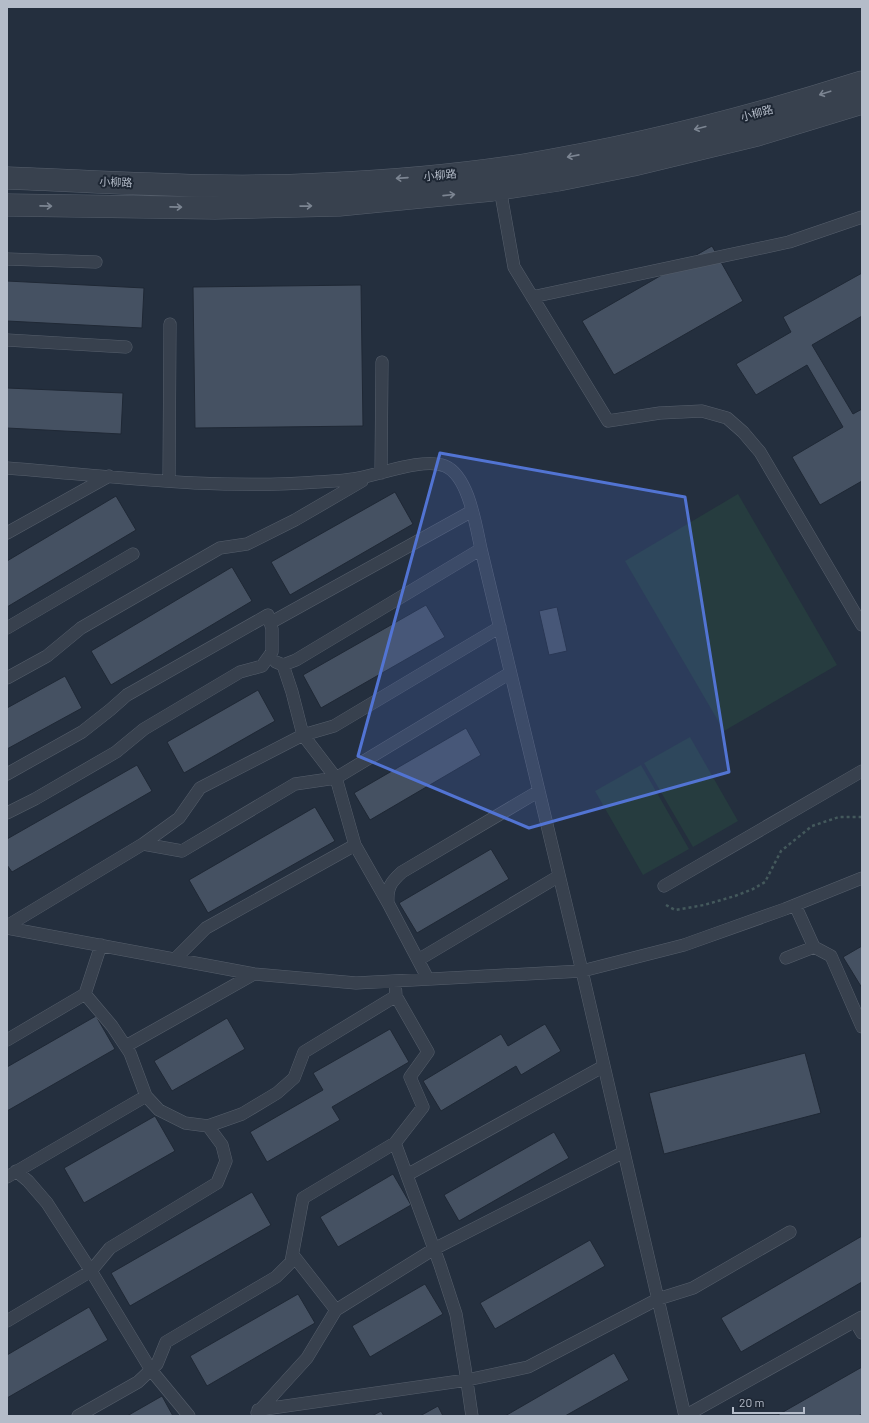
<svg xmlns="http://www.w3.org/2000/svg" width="869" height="1423" font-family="Barlow,'Noto Sans SC',sans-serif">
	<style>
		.green { fill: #263c3f }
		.building { fill: #455162; stroke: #1f2835 }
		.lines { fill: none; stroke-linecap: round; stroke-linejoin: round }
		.service-casing { stroke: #565f6c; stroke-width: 13 }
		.tertiary-casing { stroke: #565f6c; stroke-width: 23 }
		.path { stroke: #44595c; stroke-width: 2.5; stroke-dasharray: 3 3; stroke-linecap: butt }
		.service { stroke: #38414e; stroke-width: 12 }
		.tertiary { stroke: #38414e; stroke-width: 22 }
		.oneway { stroke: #7c8592 }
		.marked { fill: #5274d3; fill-opacity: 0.2; stroke: #5274d3; stroke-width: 3; stroke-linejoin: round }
		.labels { text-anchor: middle; stroke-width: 4; stroke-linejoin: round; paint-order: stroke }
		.street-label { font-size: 11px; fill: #b4bcc9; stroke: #1d2633 }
	</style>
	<rect width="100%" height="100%" fill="#242f3e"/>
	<path class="green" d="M738 494 837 665 724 731 625 561Z
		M690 737 738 821 693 847 644 763Z
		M641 765 689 849 643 875 595 791Z"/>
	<path class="building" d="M712 246 743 301 614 375 582 321Z
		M862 273V316L812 345 853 414 862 409V481L820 505 792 457 843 427 807 365 756 395 736 364 791 332 783 317Z
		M7 281 144 288 142 328 7 321Z
		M361 285 363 426 195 428 193 287Z
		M7 388 123 393 121 434 7 428Z
		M395 492 413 524 290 595 271 562Z
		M116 496 136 530 7 607V561Z
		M232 567 252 601 111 685 91 651Z
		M426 605 445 637 321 708 303 675Z
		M557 607 567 651 549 655 539 611Z
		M65 676 82 708 7 749V708Z
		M258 690 275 721 184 773 167 742Z
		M466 728 481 755 370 820 354 793Z
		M137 765 152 791 12 872 7 865V839Z
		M315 807 335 841 208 913 189 880Z
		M491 849 509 879 417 933 399 903Z
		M862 946V988L843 957Z
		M96 1016 115 1049 7 1111V1067Z
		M227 1018 245 1049 172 1091 154 1061Z
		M545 1024 561 1051 521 1075 516 1066 441 1111 423 1081 501 1034 508 1046Z
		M390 1029 409 1062 332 1107 340 1120 267 1162 250 1132 323 1090 313 1073Z
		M805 1053 821 1113 664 1154 649 1093Z
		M155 1116 175 1151 84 1203 64 1168Z
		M554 1132 569 1158 459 1221 444 1195Z
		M393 1174 411 1205 338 1247 320 1217Z
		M252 1192 271 1225 130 1306 111 1273Z
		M862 1236V1282L741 1352 721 1318Z
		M590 1240 605 1266 495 1329 480 1303Z
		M425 1284 443 1314 370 1357 352 1326Z
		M298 1294 315 1323 207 1386 190 1356Z
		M89 1307 108 1340 7 1398V1355Z
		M614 1353 629 1380 565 1416H505Z
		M862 1367V1414L858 1416H776Z
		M162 1396 173 1416H127Z
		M438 1406 443 1416H420Z
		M381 1411 384 1416H372Z"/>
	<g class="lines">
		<g class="service-casing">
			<path id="service" d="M499 183 514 267 608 421 660 413 702 411 727 418 743 432 760 452 862 625
				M7 259 96 262
				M532 297 789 242 862 217
				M7 340 126 347
				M7 468C110 476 214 490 317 482 329 481 342 481 353 479 377 476 422 457 445 466 469 476 476 527 481 549L582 971 685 1416
				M381 473 382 362
				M169 481 170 324
				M7 533 109 476
				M270 623 472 511
				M7 628 133 554
				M276 662 283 665 296 660 481 549
				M7 678 47 656 81 628 220 548 247 544 295 520 362 481
				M7 774 82 732 110 710 127 695 268 615 272 629V652L262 666 240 672 144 729 116 752 35 799 7 813
				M143 844 179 818 200 788 303 735 334 726 500 627
				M664 886 862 771
				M388 903 355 845 336 778 510 673
				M795 905 814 947 831 956 862 1027
				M7 926 143 844 182 851 295 784 336 778 303 735 292 692 283 665
				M7 928 254 974 356 983 582 971 684 945 785 909 862 878
				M786 958 814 947
				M175 959 206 928 355 845
				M418 960 559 876
				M428 979 388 903C387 887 391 882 402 872L539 791
				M395 981 396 996 428 1052 410 1077 423 1107 395 1143 440 1265 456 1314 465 1368 472 1416
				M85 994 112 1026 130 1053 146 1096 159 1110 185 1123 208 1126 242 1114 277 1093 294 1078 304 1052 396 996
				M7 1040 85 994 101 945
				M126 1046 254 974
				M16 1171 28 1181 47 1203 91 1271 151 1370 189 1416
				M407 1175 604 1066
				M7 1177 146 1096
				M293 1255 336 1310
				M7 1321 91 1271 110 1248 217 1183 226 1161 222 1145 208 1126
				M855 1321 862 1333
				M258 1410 467 1380 528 1367 658 1299 693 1288 790 1232
				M257 1413 307 1358 336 1310 434 1249 624 1152
				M78 1416 138 1382 157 1364 166 1342 276 1277 291 1262 303 1198 395 1143
				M685 1416 862 1317"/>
		</g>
		<g class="tertiary-casing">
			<path id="tertiary" d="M7 178C113 182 219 190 325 184 391 181 459 175 524 165 639 146 752 117 862 82
				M7 205 215 208 339 205 492 190 558 180 633 165 757 135 862 103"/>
		</g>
		<path class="path" d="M666 905 675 910 704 905 735 896 753 889 765 882 781 851 812 826 839 817H862"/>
		<use href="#service" class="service"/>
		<use href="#tertiary" class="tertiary"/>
	</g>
	<defs><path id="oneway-shaft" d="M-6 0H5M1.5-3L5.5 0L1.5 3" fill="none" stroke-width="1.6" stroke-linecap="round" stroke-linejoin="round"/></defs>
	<g class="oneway">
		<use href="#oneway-shaft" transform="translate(825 93) rotate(162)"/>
		<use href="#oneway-shaft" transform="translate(700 128) rotate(166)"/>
		<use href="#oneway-shaft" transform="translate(573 156) rotate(169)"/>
		<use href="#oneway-shaft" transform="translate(402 178) rotate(176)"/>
		<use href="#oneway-shaft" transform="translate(449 195) rotate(-6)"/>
		<use href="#oneway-shaft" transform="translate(46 206) rotate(1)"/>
		<use href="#oneway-shaft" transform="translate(306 206) rotate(-1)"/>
		<use href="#oneway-shaft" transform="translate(176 207) rotate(1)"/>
	</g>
	<path class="marked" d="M440 453 685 497 729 772 529 828 358 756Z"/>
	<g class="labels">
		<g class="street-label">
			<text transform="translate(757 113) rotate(-15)" y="4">小柳路</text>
			<text transform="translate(440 175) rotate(-6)" y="4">小柳路</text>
			<text transform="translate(116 182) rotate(2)" y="4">小柳路</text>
		</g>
	</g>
	<rect width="869" height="1423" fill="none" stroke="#b4bcc9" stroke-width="16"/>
	<path d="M733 1407v6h71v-6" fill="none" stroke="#b4bcc9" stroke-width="2"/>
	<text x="739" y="1407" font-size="12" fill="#b4bcc9" stroke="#1d2633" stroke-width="3" paint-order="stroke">20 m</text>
</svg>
